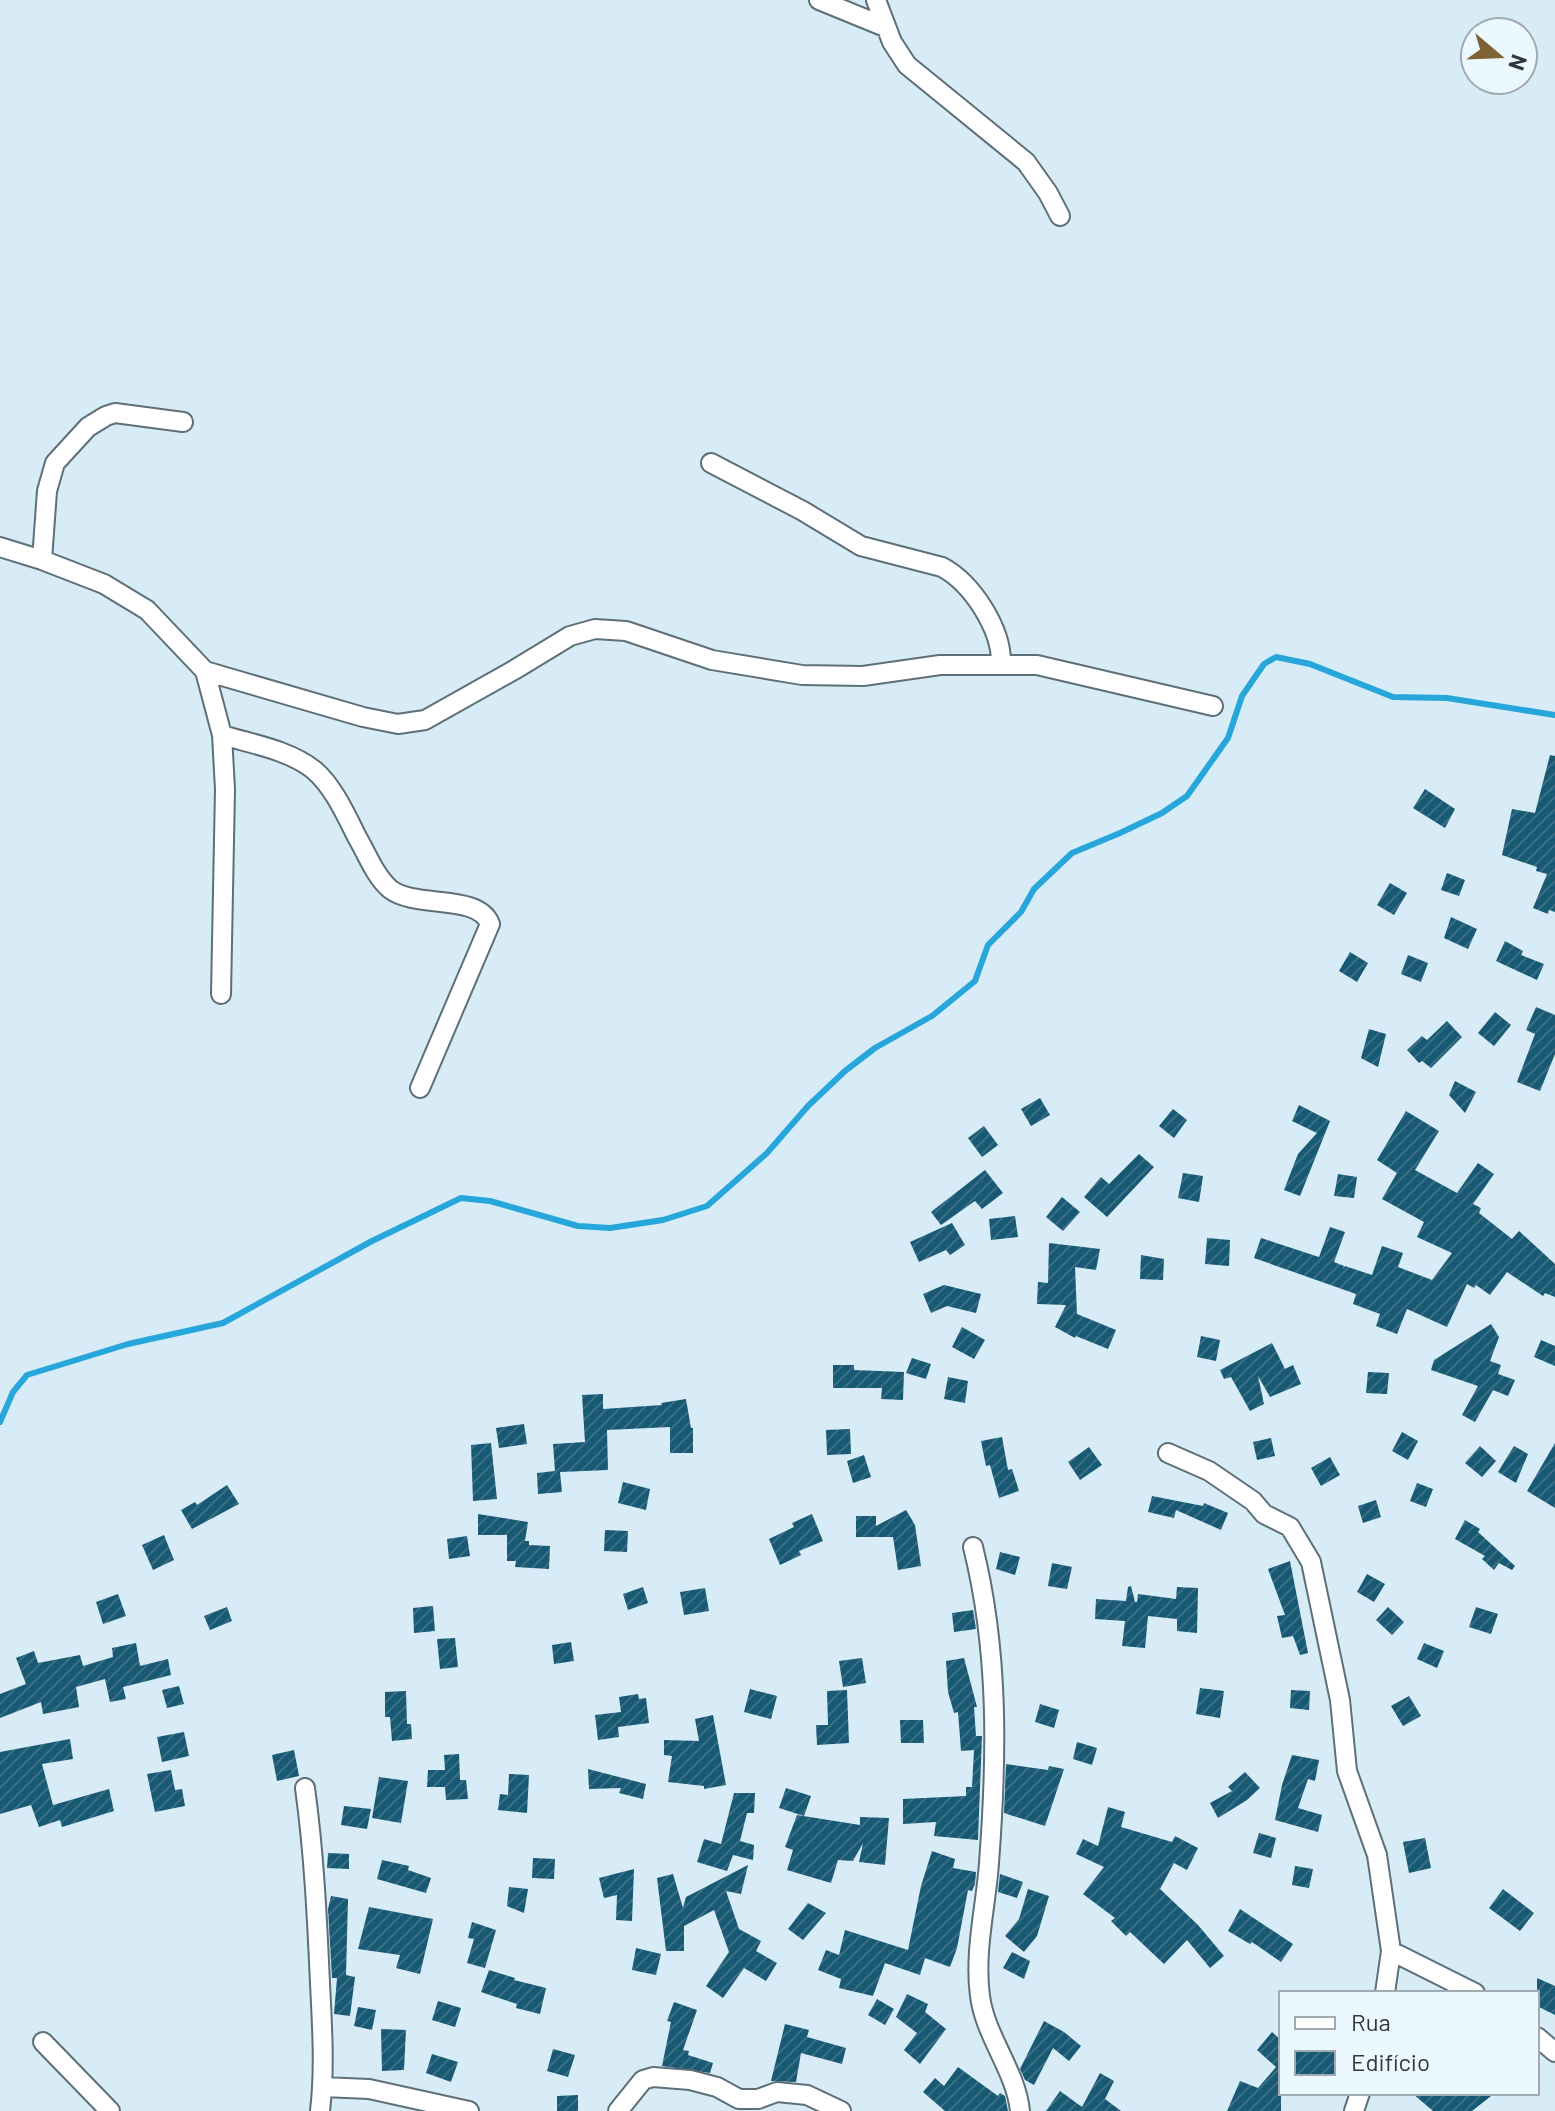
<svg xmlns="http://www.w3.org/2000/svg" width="1555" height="2111" font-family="Barlow,sans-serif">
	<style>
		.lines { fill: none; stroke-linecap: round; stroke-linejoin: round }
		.stream { stroke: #26a6da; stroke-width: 6 }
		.building { fill: url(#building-hatch) }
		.street-casing { stroke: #5d6f78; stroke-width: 22 }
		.street { stroke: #fff; stroke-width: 18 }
	</style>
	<defs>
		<pattern id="building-hatch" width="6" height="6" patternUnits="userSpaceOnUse" patternTransform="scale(2)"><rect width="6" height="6" fill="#185974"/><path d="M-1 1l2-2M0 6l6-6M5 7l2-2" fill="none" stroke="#3a6e84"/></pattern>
	</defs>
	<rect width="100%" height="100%" fill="#d8ecf7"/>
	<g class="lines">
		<path class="stream" d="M0 1422 13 1392 27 1375 128 1344 223 1323 372 1241 461 1198 490 1201 578 1226 610 1228 663 1220 707 1206 767 1153 808 1106 845 1071 875 1048 932 1016 975 981 988 945 1021 912 1034 889 1072 853 1120 833 1162 813 1187 796 1228 738 1242 696 1264 664 1276 657 1310 664 1393 697 1447 698 1555 715"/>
	</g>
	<path class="building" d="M1550 755 1555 756V912L1549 910 1548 914 1533 908 1547 874 1536 871 1537 867 1502 855 1512 809 1535 813Z
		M1425 789 1455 809 1445 828 1413 808Z
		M1447 873 1465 880 1459 896 1441 890Z
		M1390 883 1407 893 1394 915 1377 905Z
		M1451 917 1477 929 1468 949 1444 938Z
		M1505 941 1523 951 1521 955 1544 964 1537 980 1496 961Z
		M1350 952 1368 963 1357 982 1339 971Z
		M1408 955 1428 963 1421 982 1401 974Z
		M1536 1007 1555 1015V1054L1540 1091 1517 1082 1535 1034 1526 1030Z
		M1495 1012 1511 1025 1494 1046 1478 1033Z
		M1447 1021 1462 1037 1431 1068 1422 1061 1419 1063 1407 1050 1422 1036 1427 1040Z
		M1369 1029 1386 1034 1378 1067 1361 1058Z
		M1455 1081 1476 1092 1465 1113 1449 1095Z
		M1040 1098 1050 1115 1031 1126 1021 1109Z
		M1299 1105 1330 1121 1300 1196 1284 1190 1298 1154 1317 1133 1292 1121Z
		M1173 1109 1187 1120 1174 1138 1159 1126Z
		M1406 1111 1439 1131 1415 1170 1457 1193 1478 1163 1494 1174 1473 1204 1481 1208 1479 1213 1512 1239 1519 1231 1555 1264V1297L1545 1293 1543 1296 1507 1272 1490 1295 1476 1285 1474 1288 1467 1284 1447 1327 1407 1309 1397 1334 1376 1326 1380 1314 1353 1304 1356 1294 1254 1258 1261 1238 1319 1257 1330 1227 1345 1232 1334 1262 1344 1266 1343 1269 1345 1266 1372 1275 1382 1246 1403 1253 1398 1267 1432 1280 1452 1253 1417 1237 1424 1222 1382 1199 1397 1173 1377 1160Z
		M984 1126 998 1145 982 1157 968 1138Z
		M1139 1154 1154 1167 1107 1217 1084 1197 1101 1177 1109 1184Z
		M985 1170 1003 1193 982 1209 975 1201 941 1225 931 1212Z
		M1183 1173 1203 1176 1199 1202 1178 1198Z
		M1338 1174 1357 1177 1354 1198 1334 1196Z
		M1062 1197 1080 1212 1063 1231 1046 1217Z
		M1015 1216 1018 1237 991 1240 989 1219Z
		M952 1223 965 1245 950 1255 946 1250 919 1262 910 1242Z
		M1207 1238 1230 1240 1229 1266 1205 1264Z
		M1049 1243 1100 1249 1096 1270 1075 1267 1077 1314 1116 1330 1108 1349 1076 1336 1075 1338 1055 1327 1066 1305 1037 1304 1038 1282 1048 1283Z
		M1141 1255 1164 1259 1163 1280 1140 1279Z
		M944 1285 981 1294 976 1313 947 1306 931 1313 923 1294Z
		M1491 1324 1499 1337 1490 1361 1501 1365 1498 1374 1515 1380 1508 1396 1493 1390 1475 1422 1462 1415 1478 1386 1431 1370 1434 1360Z
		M962 1327 985 1340 974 1359 952 1347Z
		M1201 1336 1220 1340 1216 1361 1197 1357Z
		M1541 1340 1555 1346V1366L1534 1357Z
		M1272 1343 1285 1369 1293 1365 1301 1384 1270 1397 1258 1376 1264 1404 1250 1411 1231 1377 1224 1379 1220 1370Z
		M912 1358 931 1364 926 1379 906 1373Z
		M833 1365H854V1370L904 1372 903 1400 881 1399 882 1388H833Z
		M1368 1372 1389 1373 1387 1394 1366 1393Z
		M948 1377 968 1381 965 1403 944 1399Z
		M603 1394V1409L662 1405 661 1403 686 1399 691 1428H693V1453H670V1427L607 1430 608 1470 560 1472 562 1492 538 1494 537 1473 555 1471 553 1444 585 1442 582 1395Z
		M524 1424 527 1444 499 1448 496 1428Z
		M850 1429 851 1454 827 1455 826 1430Z
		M1402 1432 1418 1441 1408 1460 1392 1451Z
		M1002 1437 1008 1470 1012 1469 1019 1491 999 1498 990 1465 986 1466 981 1441Z
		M1271 1438 1275 1456 1257 1460 1253 1442Z
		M491 1443 497 1499 473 1501 471 1445Z
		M1555 1443V1508L1527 1491Z
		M1480 1446 1496 1461 1482 1477 1465 1463Z
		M1514 1446 1528 1454 1516 1483 1498 1472Z
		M1089 1447 1102 1465 1080 1480 1068 1462Z
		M864 1455 871 1477 853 1483 847 1461Z
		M1330 1457 1340 1475 1321 1486 1311 1468Z
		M623 1482 650 1489 646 1510 618 1503Z
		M1417 1483 1433 1489 1426 1507 1410 1501Z
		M227 1485 239 1504 192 1529 181 1510 195 1502 197 1505Z
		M1152 1496 1203 1506 1204 1503 1228 1513 1221 1530 1176 1510 1174 1518 1148 1512Z
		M1376 1500 1381 1517 1363 1523 1358 1506Z
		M906 1510 915 1525 921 1566 898 1570 893 1537H856V1516H876V1526Z
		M478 1514 528 1522 525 1541H529V1545L550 1546 549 1569 515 1567 516 1561H507V1535H478Z
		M812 1514 823 1541 799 1551 801 1555 780 1565 769 1539 794 1527 792 1523Z
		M1465 1520 1480 1529 1478 1532 1515 1566 1512 1570 1499 1563 1494 1570 1482 1559 1485 1556 1455 1539Z
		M605 1530 628 1531 627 1552 604 1551Z
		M164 1535 174 1560 153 1570 142 1545Z
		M467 1536 470 1556 449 1559 447 1539Z
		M1000 1552 1020 1557 1015 1575 996 1569Z
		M1290 1561 1308 1653 1300 1655 1293 1636 1282 1638 1277 1616 1285 1615 1268 1569Z
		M1052 1563 1072 1567 1067 1589 1048 1586Z
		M1367 1574 1385 1584 1374 1602 1357 1592Z
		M1131 1586 1135 1602H1137L1138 1594 1176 1599 1177 1587 1198 1588 1197 1633 1177 1631V1619L1148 1616 1145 1648 1122 1646 1125 1621 1095 1619 1096 1599 1126 1601 1128 1587Z
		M643 1587 648 1603 628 1610 623 1594Z
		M705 1588 709 1611 684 1615 680 1592Z
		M118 1594 126 1616 103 1624 96 1602Z
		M433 1606 435 1631 414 1633 413 1608Z
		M227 1607 232 1621 210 1630 204 1616Z
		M1388 1607 1404 1622 1392 1635 1376 1620Z
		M1476 1607 1498 1614 1491 1634 1469 1627Z
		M973 1610 976 1629 954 1632 952 1613Z
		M455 1638 458 1667 440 1669 437 1639Z
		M571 1642 574 1661 554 1664 552 1645Z
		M136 1643 140 1666 168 1659 171 1675 123 1687 126 1699 110 1702 105 1679 76 1687 79 1707 43 1714 41 1702 0 1718V1694L26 1684 16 1658 34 1651 38 1663 80 1655 83 1666 113 1657 112 1648Z
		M1424 1643 1444 1651 1437 1668 1417 1659Z
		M862 1658 866 1683 843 1687 839 1661Z
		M964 1658 977 1707H974L976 1736H982L978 1840 934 1836 936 1822 903 1824V1799L966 1796V1787H972L974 1750 961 1751 958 1712 954 1713 948 1692 946 1661Z
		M179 1686 184 1704 167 1708 162 1690Z
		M1200 1688 1224 1691 1220 1718 1196 1714Z
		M750 1689 777 1696 771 1719 744 1712Z
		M847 1690 849 1743 817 1745 816 1725H828L827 1691Z
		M1291 1690 1310 1691 1309 1710 1290 1708Z
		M406 1691 407 1724H411L412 1739 392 1741 390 1717H385V1692Z
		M638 1694 639 1699 646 1698 649 1723 618 1727 619 1737 598 1740 595 1715 621 1712 619 1697Z
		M1409 1696 1421 1716 1403 1726 1391 1706Z
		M1040 1704 1059 1710 1054 1728 1035 1722Z
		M713 1715 726 1785 704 1789V1786L668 1782 672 1756 664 1755V1740L699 1741 695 1719Z
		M900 1720H923L924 1743H901Z
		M184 1732 189 1756 162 1762 157 1737Z
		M70 1739 73 1759 42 1764 53 1805 109 1789 114 1811 62 1827 60 1820 39 1827 31 1805 0 1814V1752Z
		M1077 1742 1097 1748 1092 1765 1073 1759Z
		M294 1750 299 1776 277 1781 272 1755Z
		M459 1754 460 1780H466L468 1799 446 1800 445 1787H427L428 1770H445L444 1755Z
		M1292 1755 1319 1760 1315 1781 1308 1779 1298 1808 1322 1815 1318 1832 1275 1820 1282 1785Z
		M1006 1764 1048 1770 1049 1766 1064 1769 1045 1826 1004 1813Z
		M588 1769 646 1784 643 1799 619 1793 621 1788 589 1789Z
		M171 1770 175 1790 182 1789 185 1806 155 1812 147 1774Z
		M1245 1772 1260 1788 1247 1800 1218 1818 1210 1803 1232 1791 1228 1787Z
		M509 1774 529 1775 527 1813 498 1810 500 1794 508 1795Z
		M379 1777 408 1781 401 1823 372 1818Z
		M786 1788 811 1796 804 1816 779 1808Z
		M734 1793H755L754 1813H747L740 1841 754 1845 753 1860 733 1855 727 1871 697 1862 704 1839 721 1844Z
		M344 1806 371 1809 367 1829 341 1825Z
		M1108 1807 1125 1812 1121 1827 1172 1842 1175 1836 1198 1848 1187 1870 1174 1863 1160 1889 1198 1925 1224 1956 1210 1968 1187 1940 1164 1964 1130 1932 1126 1936 1111 1921 1115 1918 1083 1894 1104 1867 1076 1854 1083 1839 1098 1846Z
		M797 1815 860 1825V1817L889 1818 885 1865 859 1862 863 1843 853 1861 838 1860 831 1883 787 1870 793 1850 785 1847Z
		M1259 1833 1276 1838 1271 1858 1253 1853Z
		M1425 1838 1431 1868 1409 1873 1403 1842Z
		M932 1851 955 1859 953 1868 976 1872 975 1884 972 1891 968 1890 957 1948 950 1967 925 1958 920 1975 885 1963 873 1996 839 1988 841 1979 818 1970 826 1950 839 1955 845 1930 908 1950 921 1886Z
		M328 1853 349 1854V1869L327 1868Z
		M533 1858 555 1859 554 1879 532 1878Z
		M382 1860 409 1866 408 1870 431 1878 426 1893 377 1879Z
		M748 1865 741 1894 726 1891 739 1929 761 1941 756 1951 777 1963 766 1981 744 1968 723 1998 706 1986 729 1952 714 1910 684 1926V1951H666L657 1878 673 1874 683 1908 686 1897Z
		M1295 1866 1313 1869 1309 1888 1292 1885Z
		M634 1869 632 1921 616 1920 617 1895 604 1898 599 1878Z
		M1000 1874 1023 1882 1017 1898 998 1892Z
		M509 1887 528 1889 524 1913 507 1906Z
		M1028 1889 1049 1896 1037 1936 1024 1952 1005 1936 1019 1919Z
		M1503 1889 1534 1913 1520 1931 1489 1908Z
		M331 1896 348 1899 346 1975 355 1977 350 2016 334 2014 337 1978H332L328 1909Z
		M808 1903 826 1913 803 1940 788 1929Z
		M369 1907 433 1919 420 1974 396 1968 400 1955 358 1949Z
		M1240 1909 1293 1944 1281 1962 1252 1942 1250 1944 1228 1931Z
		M472 1922 496 1930 485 1968 467 1963 474 1939 468 1938Z
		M636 1948 661 1954 656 1975 632 1970Z
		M1012 1952 1030 1961 1024 1979 1003 1968Z
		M489 1970 515 1978 514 1980 546 1988 540 2014 516 2008 517 2004 481 1992Z
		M1537 1978 1555 1986V2015L1537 2006Z
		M907 1994 928 2004 925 2012 946 2029 920 2064 904 2050 917 2033 896 2017Z
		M877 1999 894 2009 885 2025 868 2015Z
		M438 2001 461 2008 455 2027 432 2020Z
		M674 2002 697 2010 683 2050 689 2051 688 2055 713 2063 710 2073 662 2066 671 2022 667 2021Z
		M358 2007 376 2010 372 2030 354 2026Z
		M1044 2021 1064 2032 1081 2046 1069 2061 1053 2048 1034 2085 1025 2080 1020 2069Z
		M785 2024 809 2030 807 2037 846 2048 842 2064 801 2053 796 2082 771 2081Z
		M381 2029 406 2030 404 2070 382 2071Z
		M1272 2032 1281 2040V2111H1227L1240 2081 1258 2088 1276 2067 1257 2050Z
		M553 2049 575 2055 568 2077 547 2071Z
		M432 2054 458 2062 451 2082 426 2073Z
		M958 2067 998 2096 1000 2093 1005 2096 1008 2111H945L923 2092 935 2078 944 2086Z
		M1100 2073 1114 2081 1105 2099 1121 2111H1046L1060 2091 1082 2107Z
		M1412 2093H1495L1472 2111H1433Z
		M578 2095V2111H557V2096Z"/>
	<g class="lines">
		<g class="street-casing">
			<path id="street" d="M819 0 885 27
				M876 0 892 42 907 65 1026 162 1048 193 1060 216
				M711 463 803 511 861 546 942 567C972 583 1002 629 1001 664
				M0 547 42 560 104 584 147 610 205 671 363 717 398 724 425 720 514 670 570 636 595 629 626 631 712 660 802 675 863 676 940 665H1037L1213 706
				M42 560 47 491 55 463 88 427 106 416 115 413 183 422
				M205 671 222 735 225 789 221 994
				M222 735C252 744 289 750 314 770 333 786 346 815 357 837 367 854 375 876 390 889 415 909 478 893 490 924L420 1088
				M1168 1453 1209 1471 1253 1501 1264 1514 1290 1527 1311 1562 1340 1700 1347 1771 1377 1855 1391 1951 1385 1993
				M973 1547C999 1651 997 1757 989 1863 986 1906 974 1952 980 1996 985 2036 1016 2071 1020 2111
				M305 1788C314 1853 317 1917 320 1983 322 2025 325 2069 320 2111
				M1391 1951 1475 1993
				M1537 2037 1555 2052
				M43 2042 110 2111
				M323 2087 369 2089 469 2111
				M618 2111 643 2080 653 2077 690 2080 717 2087 739 2099H758L777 2092 807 2095 841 2111
				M1354 2111 1360 2093"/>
		</g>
		<use href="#street" class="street"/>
	</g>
	<rect x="1279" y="1991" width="260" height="104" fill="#ecf8ff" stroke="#a0abb1" stroke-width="2"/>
	<rect x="1295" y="2017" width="40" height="12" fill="#ffffff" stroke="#a0abb1" stroke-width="2"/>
	<text x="1351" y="2031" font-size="24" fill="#2f373b">Rua</text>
	<rect x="1295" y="2051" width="40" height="24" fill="url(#building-hatch)" stroke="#a0abb1" stroke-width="2"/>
	<text x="1351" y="2071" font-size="24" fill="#2f373b">Edifício</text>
	<g transform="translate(1499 56) rotate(109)"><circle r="38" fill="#ecf8ff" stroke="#a0abb1" stroke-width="2"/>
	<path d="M0-6L14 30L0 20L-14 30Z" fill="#7d6334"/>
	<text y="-12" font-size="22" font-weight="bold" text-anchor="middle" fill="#2f373b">N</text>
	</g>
</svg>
